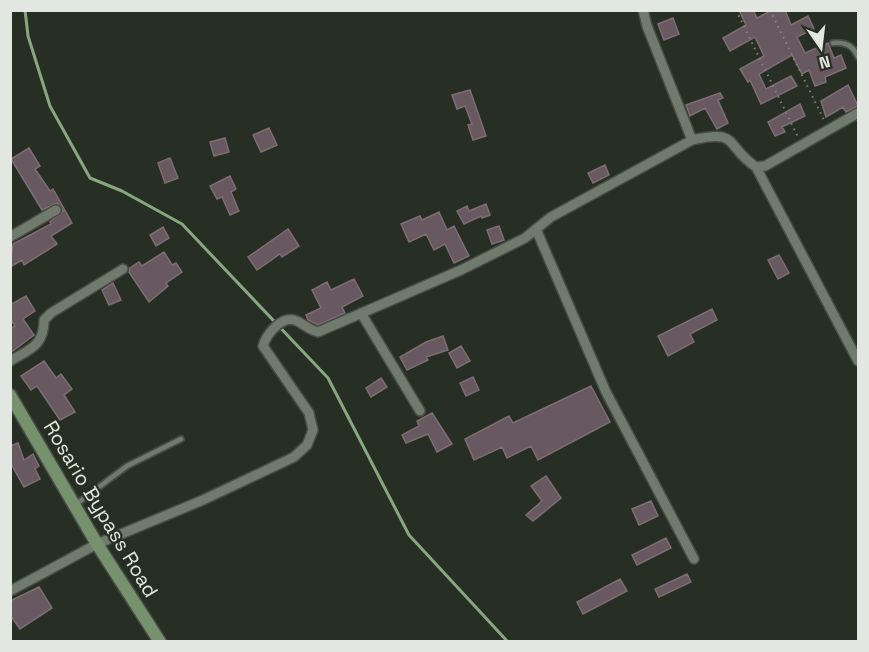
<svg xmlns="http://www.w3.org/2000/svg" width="869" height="652" font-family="'Space Grotesk',sans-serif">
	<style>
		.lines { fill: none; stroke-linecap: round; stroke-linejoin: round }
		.stream { stroke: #88a780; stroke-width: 3 }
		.building { fill: #68585f; stroke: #7e6d74; stroke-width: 1.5 }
		.service-casing { stroke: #464d44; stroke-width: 8 }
		.minor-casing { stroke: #464d44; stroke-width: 12 }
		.secondary-casing { stroke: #464d44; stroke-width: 15 }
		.path { stroke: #7e857c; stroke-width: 2; stroke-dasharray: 1.5 4.5; stroke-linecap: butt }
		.service { stroke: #707a6d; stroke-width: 4.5 }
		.minor { stroke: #707a6d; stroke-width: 9 }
		.secondary { stroke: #75926d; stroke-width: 12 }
		.labels { text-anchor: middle; stroke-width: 4.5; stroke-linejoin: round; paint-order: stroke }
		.street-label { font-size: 20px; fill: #e2e8e1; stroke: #272f24 }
	</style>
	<rect width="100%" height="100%" fill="#272f24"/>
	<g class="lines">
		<path class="stream" d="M25 10 28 36 50 106 90 178 122 191 182 224 328 378 409 535 508 642"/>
	</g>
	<path class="building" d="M739 10H753L757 18 772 10H785L791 25 808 16 814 29 797 37 805 53 828 43 834 58 841 55 846 68 825 77 826 82 815 86 809 70 802 74 792 55 759 74 766 89 791 76 797 86 761 104 750 80 748 82 740 69 764 56 755 37 730 51 723 38 746 25Z
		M673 18 679 34 664 40 658 24Z
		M848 85 858 106 846 112 843 107 826 117 821 101Z
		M470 90 486 136 473 140 468 125 472 124 465 106 457 109 452 95Z
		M720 93 723 98 718 100 728 123 717 129 705 108 690 116 686 105Z
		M800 104 805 116 782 127 785 132 775 136 768 122Z
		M269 128 277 145 261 152 253 135Z
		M225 138 229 152 214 156 210 142Z
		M29 148 40 166 35 169 50 191 53 189 72 223 51 236 57 244 24 265 22 260 10 267 13 244 51 224 50 222 63 211 57 203 42 210 11 159Z
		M170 158 178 178 165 183 158 163Z
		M605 165 609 175 593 183 588 173Z
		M230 176 236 189 231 192 239 211 230 215 222 197 217 199 210 186Z
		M486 204 490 215 482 218 481 216 464 224 457 211 467 206 469 211Z
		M439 212 447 230 454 226 469 256 454 263 445 244 434 250 426 234 409 242 401 224 420 216 422 220Z
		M499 226 504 240 492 244 487 230Z
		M163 227 169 238 156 246 150 235Z
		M288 229 299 246 282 257 280 254 257 270 248 257Z
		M164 252 172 265 176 263 182 272 166 283 168 286 149 302 129 272 130 268 139 262 142 266Z
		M779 255 789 273 778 279 768 260Z
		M354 279 363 296 342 307 345 313 318 325 308 320 306 315 321 308 312 290 327 282 331 290Z
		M113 283 121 300 109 305 102 290Z
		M26 296 35 311 23 319 34 335 10 353V329L15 326 10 318V305Z
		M712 309 717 320 690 334 694 342 668 356 658 336Z
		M443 336 448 350 426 357 428 360 407 370 400 357 426 342Z
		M461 346 470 361 457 368 449 353Z
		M44 361 56 378 61 374 72 389 64 395 75 412 60 420 37 386 31 390 21 376Z
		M473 377 479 390 466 396 460 383Z
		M381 378 387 387 371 397 366 388Z
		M591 386 610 422 538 460 531 446 507 458 502 447 474 460 465 439 509 416 513 423Z
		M432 413 452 444 437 452 428 434 406 443 402 435 419 426 417 421Z
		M18 443 24 460 33 454 39 466 35 469 40 479 24 487 10 462V446Z
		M546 476 561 498 533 521 526 515 542 501 531 486Z
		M651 501 658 516 639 525 632 509Z
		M666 538 671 548 637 565 632 555Z
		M687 574 691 582 659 597 655 589Z
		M620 579 627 591 583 614 577 602Z
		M39 587 52 608 20 629 10 615V601Z"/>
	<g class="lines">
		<g class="service-casing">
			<path id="service" d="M833 43C845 42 853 45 858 57
				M75 505 127 466 181 439"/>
		</g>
		<g class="minor-casing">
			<path id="minor" d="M643 10 647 26 692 140
				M756 167 858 361
				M536 229 606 392 694 559
				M10 237 56 210
				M361 313 420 411
				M10 361C30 349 44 346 44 320L51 313 123 269
				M10 591 97 544 203 500 294 457 307 445 313 430 309 413 263 346C266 335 282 314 297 321 305 325 309 330 318 332L461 270 525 238 551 217 692 140C740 129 724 145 756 167L765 166 858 113"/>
		</g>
		<g class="secondary-casing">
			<path id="secondary" d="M10 395 97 544 160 642"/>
		</g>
		<path class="path" d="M736 10 798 137
			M770 10 825 122"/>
		<use href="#service" class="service"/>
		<use href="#minor" class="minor"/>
		<use href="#secondary" class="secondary"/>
	</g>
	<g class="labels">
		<g class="street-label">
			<text transform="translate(101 509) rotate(59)" y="7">Rosario Bypass Road</text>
		</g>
	</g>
	<rect width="869" height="652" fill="none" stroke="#e2e8e1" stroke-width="24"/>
	<g transform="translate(821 48) rotate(166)" stroke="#272f24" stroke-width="4.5" paint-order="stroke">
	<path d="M0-4.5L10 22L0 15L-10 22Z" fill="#e2e8e1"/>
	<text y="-9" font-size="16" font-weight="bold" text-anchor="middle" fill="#e2e8e1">N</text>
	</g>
</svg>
